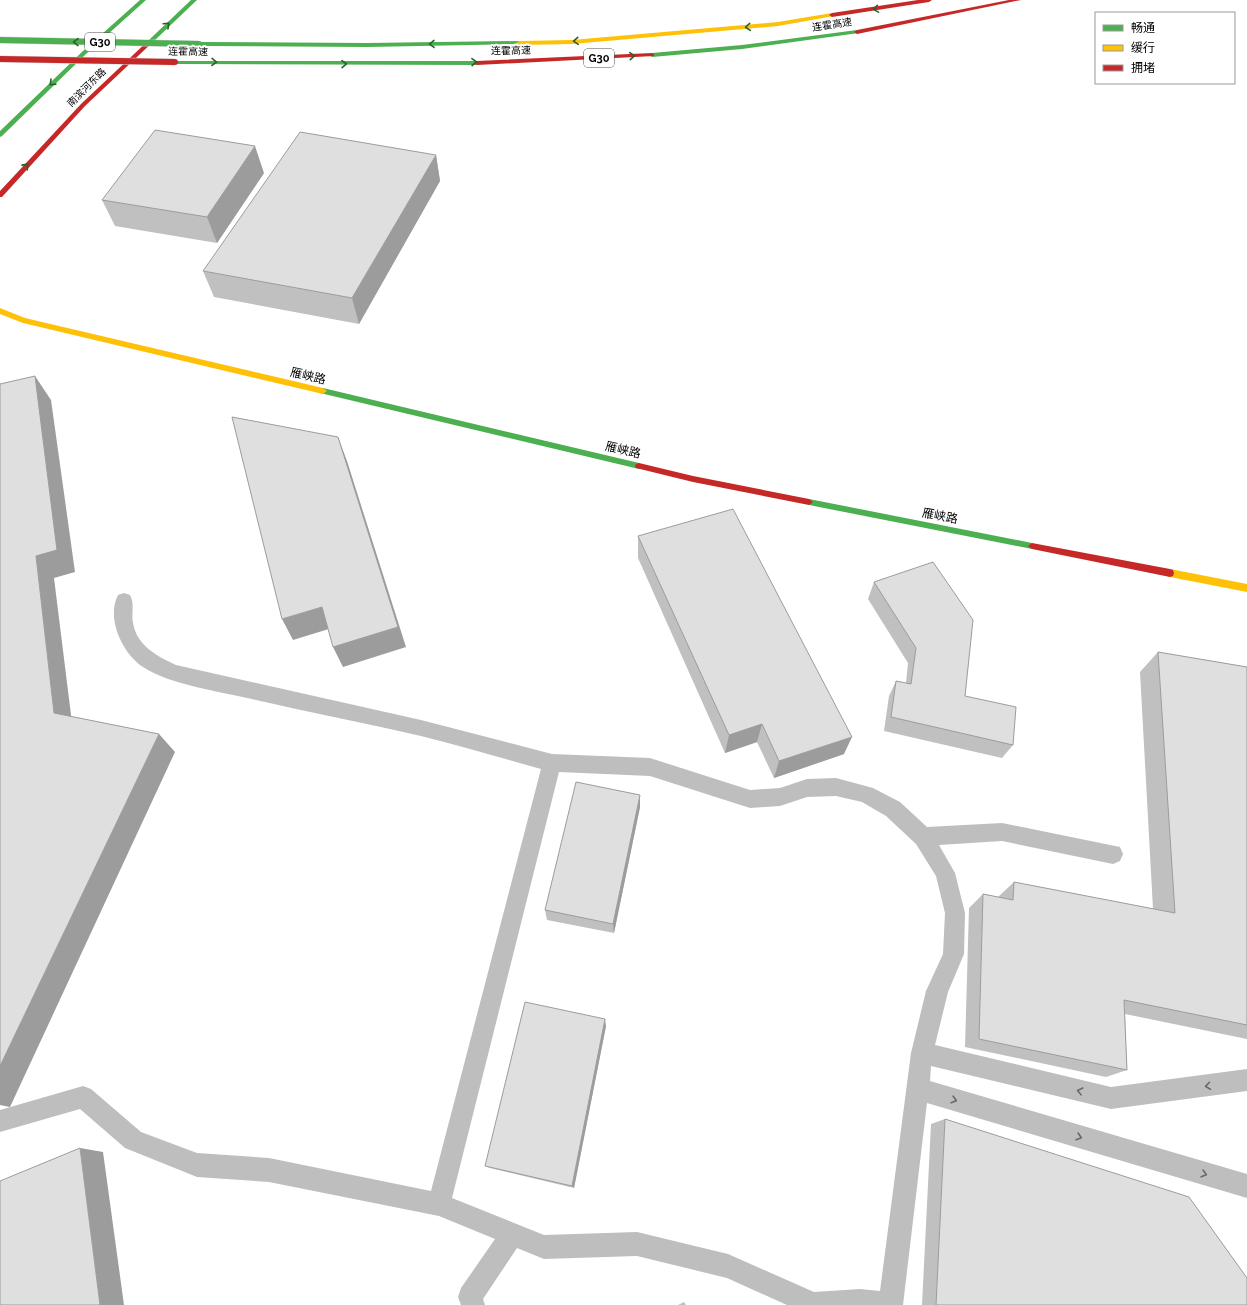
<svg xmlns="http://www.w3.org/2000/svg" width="1247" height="1305" font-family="Raleway,'Noto Sans SC',sans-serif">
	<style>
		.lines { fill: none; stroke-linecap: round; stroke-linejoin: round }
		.lane { fill: #bebebe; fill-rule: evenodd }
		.fast { fill: #4caf50; fill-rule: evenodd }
		.slow { fill: #ffc107; fill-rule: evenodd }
		.jam { fill: #c62828; fill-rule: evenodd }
		.fast-bridge-casing { stroke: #dbdbdb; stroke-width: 7; stroke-linecap: butt }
		.jam-bridge-casing { stroke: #dbdbdb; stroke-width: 7; stroke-linecap: butt }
		.fast-bridge { stroke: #4caf50; stroke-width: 6 }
		.jam-bridge { stroke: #c62828; stroke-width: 6 }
		.wall { fill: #c0c0c0 }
		.shaded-wall { fill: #9c9c9c }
		.building { fill: #dfdfdf; stroke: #9c9c9c }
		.oneway { stroke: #2a602c }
		.oneway2 { stroke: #686868 }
		.labels { text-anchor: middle; stroke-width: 4; stroke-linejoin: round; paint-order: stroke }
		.far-street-label { font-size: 10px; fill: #000; stroke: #fff }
		.shield { fill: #fff; stroke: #4c4c4c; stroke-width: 1 }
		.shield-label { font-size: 11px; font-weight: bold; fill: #000 }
		.street-label { font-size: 12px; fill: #000; stroke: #fff }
	</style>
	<rect width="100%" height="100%" fill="#fff"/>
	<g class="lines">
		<path class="lane" d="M124 593 130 595C135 604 131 613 133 623 137 646 157 656 176 665L421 720 552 754 650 758 750 790 780 788 807 779 836 778 873 788 900 802 927 827 1002 823 1120 847 1123 854 1120 861 1113 864 1002 841 939 845 955 873 965 913 964 954 948 992 935 1045 1111 1087 1247 1069V1091L1111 1109 931 1066 930 1081 1247 1174V1198L927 1103 903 1305H787L727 1278 637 1256 544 1259 517 1248 483 1299 485 1305H461L458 1297 461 1288 495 1239 439 1216 269 1182 197 1177 125 1148 80 1109 0 1132V1110L83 1086 91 1089 141 1132 197 1153 269 1158 431 1191 541 769C501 758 461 746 421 736 366 723 311 713 256 700 223 692 170 685 143 667 122 653 106 618 118 595ZM559 772 650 776 750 808 780 806 807 797 836 796 862 802 886 816 916 844 936 876 945 913 943 954 926 991 911 1053 880 1291 860 1289 814 1292 728 1254 637 1232 544 1235 452 1198Z"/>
		<path class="fast" d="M140 0H146L87 53 2 136 0 137V131L83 51Z
			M191 0H197L154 41H150V39Z
			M857 30 860 32 859 33 742 49 652 57 649 55 652 53 742 45Z
			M519 41 522 43 521 44 367 47 199 46 196 44 199 42 367 43Z
			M173 61H477L480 63 477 65 175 64 173 63Z
			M323 388 639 463 643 466 639 469 320 393V389Z
			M809 499 1032 543 1036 546 1032 549 809 505 805 502Z"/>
		<path class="slow" d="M832 13 834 14V16L778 26 572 44 519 45 516 43 519 41 572 40 778 22Z
			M0 308 25 318 323 388 327 391 323 394 23 323 0 314Z
			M1170 569 1247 584V592L1170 577 1167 576 1166 573 1167 570Z"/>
		<path class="jam" d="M918 0H932L929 2 832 17 829 15 832 13Z
			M1009 0H1021L857 34 854 32 857 30Z
			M150 39 155 40 85 106 2 197H0V191L81 104Z
			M652 53 654 54V56L477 65 474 63 477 61Z
			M639 463 693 476 809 499 813 502 809 505 693 482 636 468 635 466 636 464Z
			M1032 543 1170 569 1173 570 1174 573 1173 576 1170 577 1032 549 1028 546Z"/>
		<g class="fast-bridge-casing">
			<path id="fast-bridge" d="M0 40 199 44"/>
		</g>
		<g class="jam-bridge-casing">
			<path id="jam-bridge" d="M0 59 175 62"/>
		</g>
		<use href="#fast-bridge" class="fast-bridge"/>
		<use href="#jam-bridge" class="jam-bridge"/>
	</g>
	<path class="wall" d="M436 155 440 181 359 324 214 297 203 271Z
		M264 173 217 243 115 226 102 200Z
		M638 536 844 754 774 778 757 742 725 753 638 558Z
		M874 582 965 696 1013 745 1002 758 884 731 889 696 896 681 906 683 908 663 868 599Z
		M1158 652 1247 667V1039L1125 1014 1127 1070 1106 1077 965 1047 969 908 983 894 999 897V896L1014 882 1153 909 1140 672Z
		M640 807 614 933 547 920 545 910Z
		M606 1026 574 1188 490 1168 485 1166Z
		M945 1119 1247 1305H922L931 1124Z
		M684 1302 686 1305H678Z"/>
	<path class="shaded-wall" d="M255 146 264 173 217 243 207 217Z
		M436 155 440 181 359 324 352 298Z
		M35 376 51 400 75 572 54 578 73 731 54 713 36 556Z
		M338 437 347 461 406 647 343 667 333 647Z
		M322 607 332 628 293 640 282 619Z
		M762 724 757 742 725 753 729 735Z
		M159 734 175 752 10 1107 0 1105V1066Z
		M852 737 844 754 774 778 779 761Z
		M640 795V807L614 933 613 924Z
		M605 1019 606 1026 574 1188 572 1186Z
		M80 1148 103 1152 124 1305H100Z"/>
	<path class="building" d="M155 130 255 146 207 217 102 200Z
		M300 132 436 155 352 298 203 271Z
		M35 376 57 550 36 556 54 713 159 734 0 1066V384Z
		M232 417 338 437 398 627 333 647 322 607 282 619Z
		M733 509 852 737 779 761 762 724 729 735 638 536Z
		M933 562 973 620 965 696 1016 707 1013 745 891 717 896 681 911 684 916 648 874 582Z
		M1158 652 1247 667V1025L1124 1000 1127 1070 979 1039 983 894 1013 900 1014 882 1175 913Z
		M576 782 640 795 613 924 545 910Z
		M525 1002 605 1019 572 1186 485 1166Z
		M945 1119 1189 1197 1247 1278V1305H936Z
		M80 1148 100 1305H0V1181Z"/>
	<defs><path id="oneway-chevron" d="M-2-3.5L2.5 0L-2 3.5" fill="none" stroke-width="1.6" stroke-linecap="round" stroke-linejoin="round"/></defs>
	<g class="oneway">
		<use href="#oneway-chevron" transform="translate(876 9) rotate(171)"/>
		<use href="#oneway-chevron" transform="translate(167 25) rotate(-43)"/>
		<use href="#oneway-chevron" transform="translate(748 27) rotate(175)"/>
		<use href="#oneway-chevron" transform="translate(576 41) rotate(176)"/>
		<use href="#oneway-chevron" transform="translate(76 42) rotate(-179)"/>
		<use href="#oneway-chevron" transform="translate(432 44) rotate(179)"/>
		<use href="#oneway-chevron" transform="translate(632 56) rotate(-4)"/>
		<use href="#oneway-chevron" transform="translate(214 62) rotate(1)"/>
		<use href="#oneway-chevron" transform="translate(474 62) rotate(-1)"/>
		<use href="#oneway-chevron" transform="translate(344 64) rotate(-1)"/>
		<use href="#oneway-chevron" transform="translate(52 83) rotate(136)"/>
		<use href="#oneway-chevron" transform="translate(26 166) rotate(-48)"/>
	</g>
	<g class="oneway2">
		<use href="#oneway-chevron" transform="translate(1208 1086) rotate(172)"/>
		<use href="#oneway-chevron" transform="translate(1080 1091) rotate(-166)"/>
		<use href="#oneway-chevron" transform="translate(954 1100) rotate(16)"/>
		<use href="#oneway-chevron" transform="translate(1079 1137) rotate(16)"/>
		<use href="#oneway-chevron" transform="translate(1204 1174) rotate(16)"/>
	</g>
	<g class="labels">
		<g class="far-street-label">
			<text transform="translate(832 24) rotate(-9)" y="4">连霍高速</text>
			<text transform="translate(511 50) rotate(-1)" y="4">连霍高速</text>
			<text transform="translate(188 51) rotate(1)" y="4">连霍高速</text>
			<text transform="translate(86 87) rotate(-45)" y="4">南滨河东路</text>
		</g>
		<g class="shield">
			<rect x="85" y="33" width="30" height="18" rx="3"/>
			<rect x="584" y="49" width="30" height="18" rx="3"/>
		</g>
		<g class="shield-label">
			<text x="100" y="46">G30</text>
			<text x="599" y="62">G30</text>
		</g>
		<g class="street-label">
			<text transform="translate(308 376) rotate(13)" y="4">雁峡路</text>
			<text transform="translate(623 450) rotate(13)" y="4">雁峡路</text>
			<text transform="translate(940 516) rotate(11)" y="4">雁峡路</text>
		</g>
	</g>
	<rect x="1095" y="12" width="140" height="72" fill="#ffffff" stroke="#999999"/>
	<rect x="1103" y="25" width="20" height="6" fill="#4caf50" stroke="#999999"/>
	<text x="1131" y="32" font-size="12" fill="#000000">畅通</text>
	<rect x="1103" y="45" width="20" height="6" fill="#ffc107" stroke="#999999"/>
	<text x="1131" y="52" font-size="12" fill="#000000">缓行</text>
	<rect x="1103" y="65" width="20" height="6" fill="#c62828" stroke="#999999"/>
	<text x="1131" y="72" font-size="12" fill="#000000">拥堵</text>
</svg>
